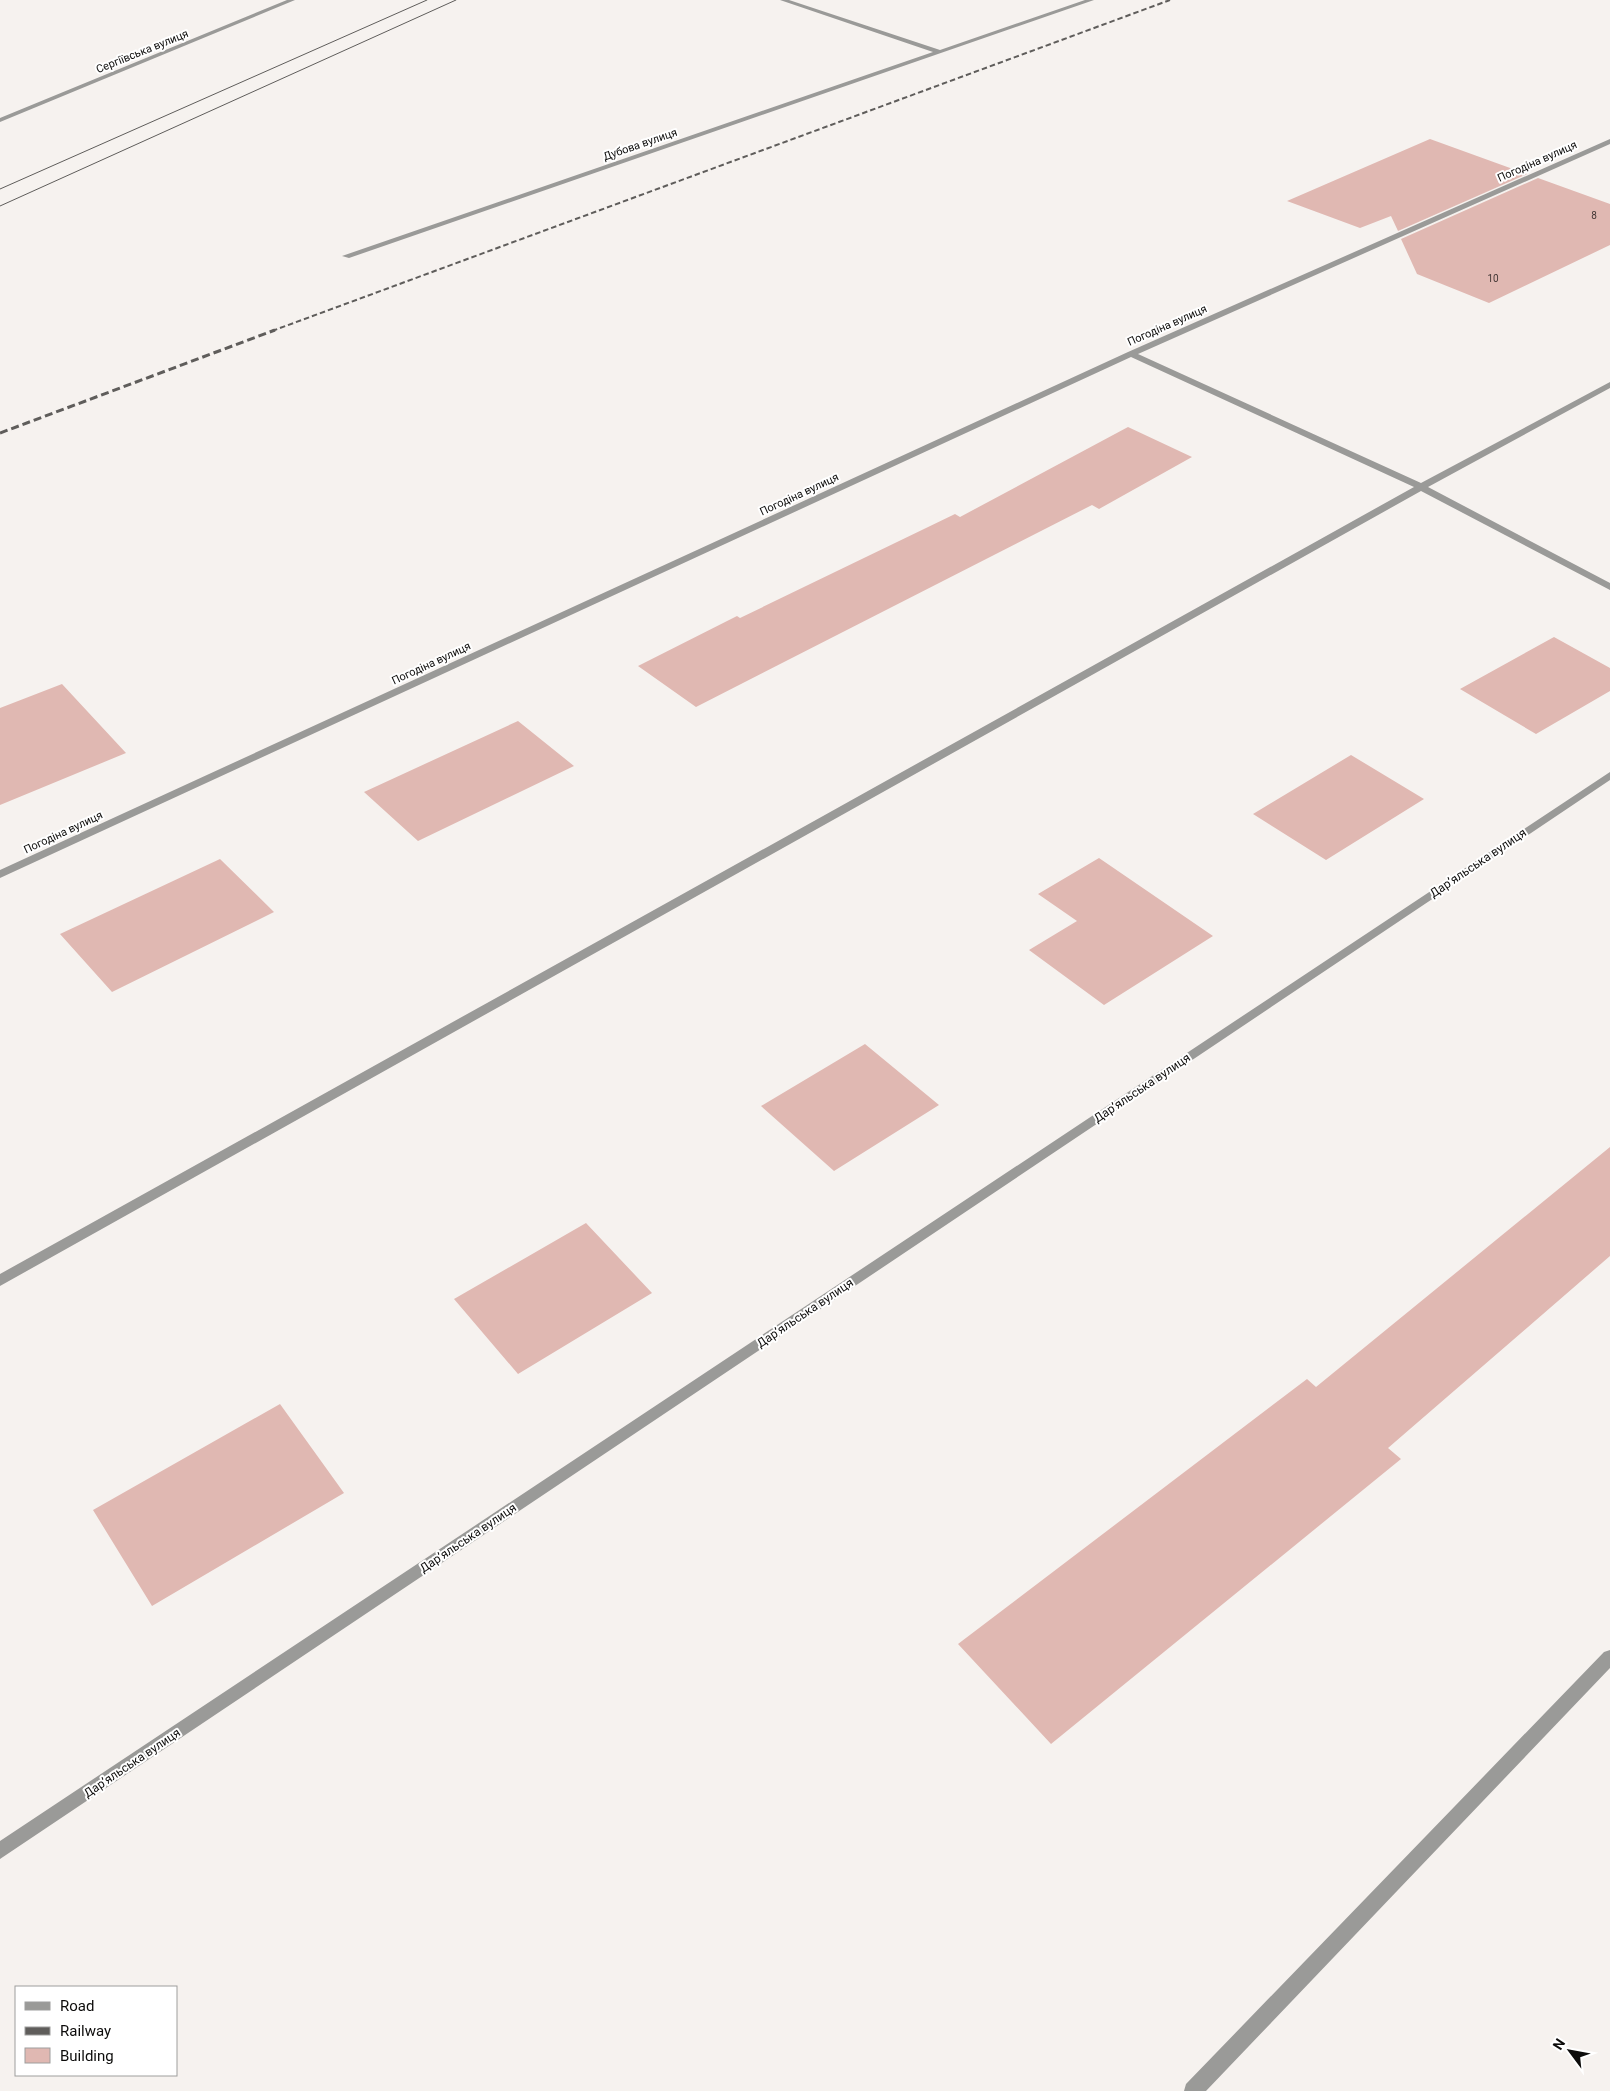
<svg xmlns="http://www.w3.org/2000/svg" width="1610" height="2091" font-family="Roboto,sans-serif">
	<style>
		.building { fill: #e0b8b2 }
		.lines { fill: none; stroke-linecap: round; stroke-linejoin: round }
		.minor { fill: #9a9a98; fill-rule: evenodd }
		.tram { stroke: #5f5d5b; stroke-width: 1 }
		.rail-far1 { stroke: #5f5d5b; stroke-width: 2; stroke-dasharray: 5.5 3; stroke-linecap: butt }
		.rail { stroke: #5f5d5b; stroke-width: 3; stroke-dasharray: 8 4; stroke-linecap: butt }
		.labels { text-anchor: middle; stroke-width: 4; stroke-linejoin: round; paint-order: stroke }
		.number-label { font-size: 10px; fill: #423735 }
		.far-street-label { font-size: 11px; fill: #0d0c0b; stroke: #fff }
		.street-label { font-size: 12px; fill: #0d0c0b; stroke: #fff }
	</style>
	<rect width="100%" height="100%" fill="#f6f2ef"/>
	<path class="building" d="M1430 139 1527 174 1398 231 1391 216 1360 228 1287 201Z
		M1538 178 1610 204V245L1489 303 1417 274 1401 239Z
		M1128 427 1192 457 1099 509 1092 505 696 707 638 666 737 616 740 618 955 514 960 517Z
		M1554 637 1610 668V691L1536 734 1460 689Z
		M62 684 126 753 0 805V708Z
		M518 721 574 766 418 841 364 792Z
		M1351 755 1424 799 1326 860 1253 814Z
		M1099 858 1213 936 1104 1005 1029 950 1077 921 1038 894Z
		M220 859 274 912 112 992 60 934Z
		M865 1044 939 1105 834 1171 761 1106Z
		M1610 1147V1256L1388 1448 1401 1459 1051 1744 958 1644 1307 1379 1316 1387Z
		M586 1223 652 1293 518 1374 454 1299Z
		M280 1404 344 1493 152 1606 93 1510Z"/>
	<g class="lines">
		<path class="minor" d="M287 0H295L0 122V118Z
			M780 0H789L940 50 1085 0H1094L349 258 342 256 933 52Z
			M1610 139V144L1138 354 1421 483 1610 382V388L1428 487 1610 583V590L1421 491 0 1286V1274L1414 487 1131 357 0 878V870L1128 352Z
			M1610 772V780L0 1859V1841Z
			M1610 1650V1668L1206 2091H1184L1186 2084 1604 1652Z"/>
		<path class="tram" d="M0 189 427 0
			M0 206 456 0"/>
		<path class="rail-far1" d="M272 331 1170 0"/>
		<path class="rail" d="M0 433 275 330"/>
	</g>
	<g class="labels">
		<g class="number-label">
			<text x="1594" y="219">8</text>
			<text x="1493" y="282">10</text>
		</g>
		<g class="far-street-label">
			<text transform="translate(142 51) rotate(-22)" y="4">Сергіївська вулиця</text>
			<text transform="translate(640 144) rotate(-19)" y="4">Дубова вулиця</text>
			<text transform="translate(1537 161) rotate(-24)" y="4">Погодіна вулиця</text>
			<text transform="translate(1167 325) rotate(-24)" y="4">Погодіна вулиця</text>
			<text transform="translate(799 494) rotate(-25)" y="4">Погодіна вулиця</text>
			<text transform="translate(431 663) rotate(-25)" y="4">Погодіна вулиця</text>
			<text transform="translate(63 832) rotate(-25)" y="4">Погодіна вулиця</text>
		</g>
		<g class="street-label">
			<text transform="translate(1478 863) rotate(-34)" y="4">Дар’яльська вулиця</text>
			<text transform="translate(1142 1088) rotate(-34)" y="4">Дар’яльська вулиця</text>
			<text transform="translate(805 1313) rotate(-34)" y="4">Дар’яльська вулиця</text>
			<text transform="translate(468 1538) rotate(-34)" y="4">Дар’яльська вулиця</text>
			<text transform="translate(132 1763) rotate(-34)" y="4">Дар’яльська вулиця</text>
		</g>
	</g>
	<rect x="15" y="1986" width="162" height="90" fill="#ffffff" stroke="#9e9e9d"/>
	<rect x="25" y="2002" width="25" height="8" fill="#9a9a98" stroke="#9e9e9d"/>
	<text x="60" y="2011" font-size="15" fill="#0d0c0b">Road</text>
	<rect x="25" y="2027" width="25" height="8" fill="#5f5d5b" stroke="#9e9e9d"/>
	<text x="60" y="2036" font-size="15" fill="#0d0c0b">Railway</text>
	<rect x="25" y="2048" width="25" height="15" fill="#e0b8b2" stroke="#9e9e9d"/>
	<text x="60" y="2061" font-size="15" fill="#0d0c0b">Building</text>
	<g transform="translate(1570 2051) rotate(302)" stroke="#ffffff" stroke-width="4" paint-order="stroke">
	<path d="M0-4L9 19L0 12L-9 19Z" fill="#0d0c0b"/>
	<text y="-8" font-size="14" font-weight="bold" text-anchor="middle" fill="#0d0c0b">N</text>
	</g>
</svg>
